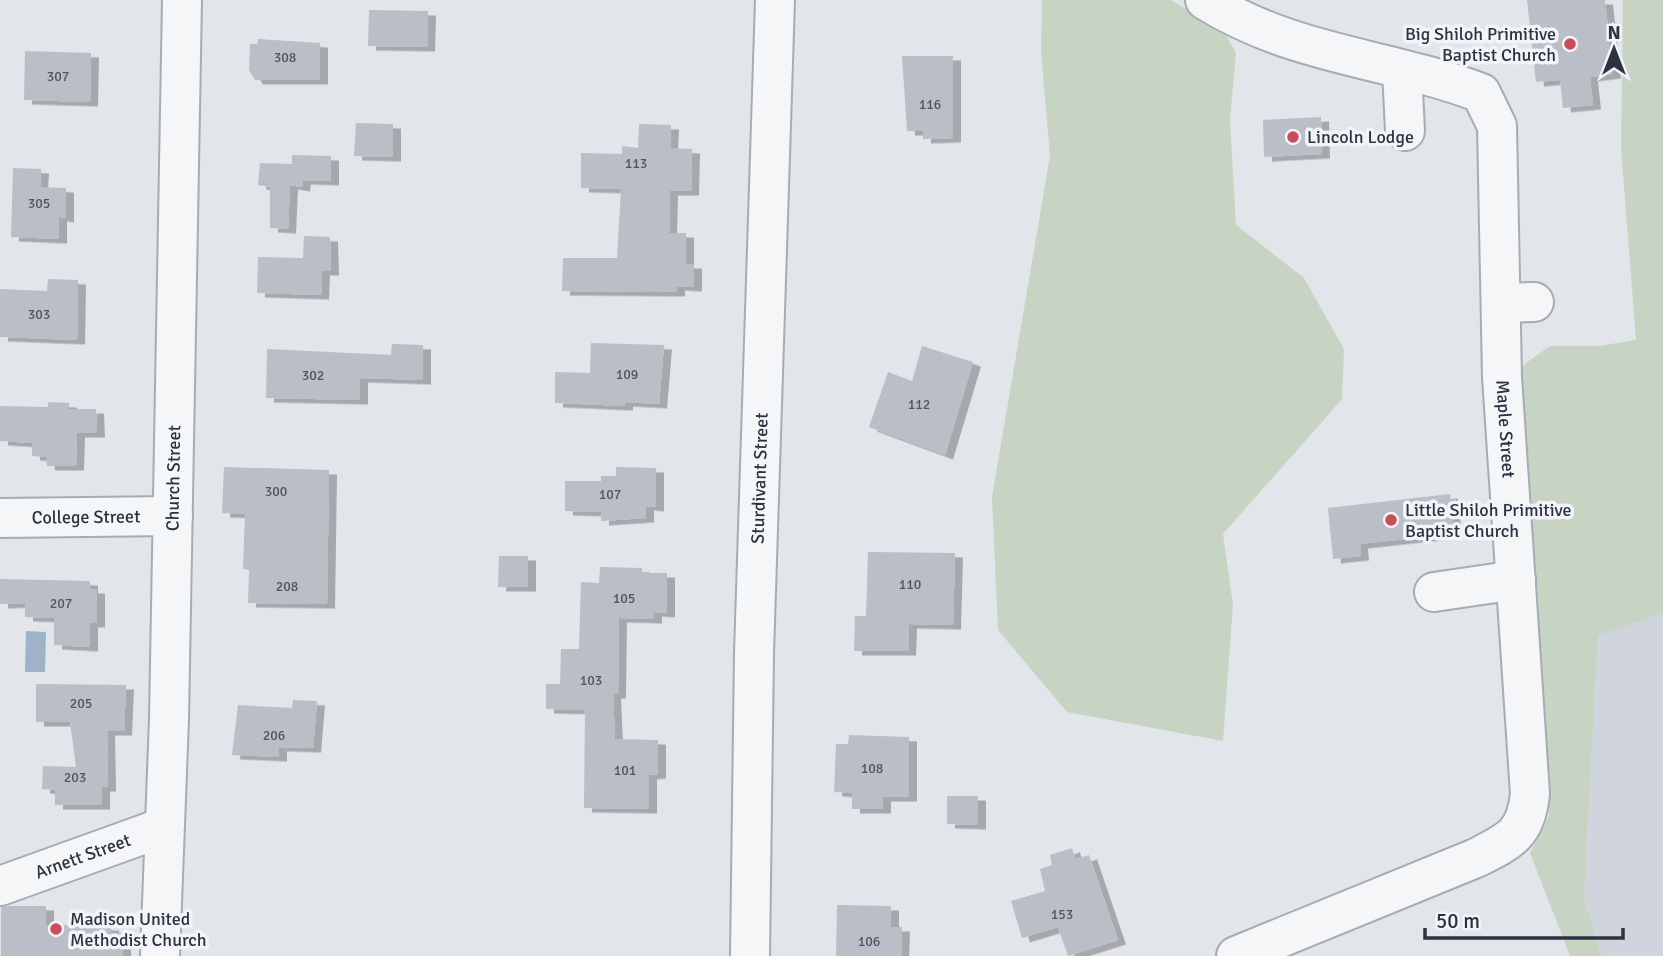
<svg xmlns="http://www.w3.org/2000/svg" width="1663" height="956" font-family="Signika,sans-serif">
	<style>
		.built { fill: #d0d4dc }
		.green { fill: #c7d3c3 }
		.water { fill: #9eb2c8 }
		.building { fill: #b9bec7; filter: url(#shadow) }
		.lines { fill: none; stroke-linecap: round; stroke-linejoin: round }
		.minor-casing { stroke: #a7acb4; stroke-width: 42 }
		.minor { stroke: #f5f6f8; stroke-width: 38 }
		.poi-dot { fill: #ca4c5d; stroke: #f2f4f7; stroke-width: 2.5 }
		.labels { text-anchor: middle; stroke-width: 7; stroke-linejoin: round; paint-order: stroke }
		.number-label { font-size: 14px; fill: #4e5662 }
		.poi-label { font-size: 18px; fill: #2b3341; stroke: #f2f4f7; text-anchor: start }
		.street-label { font-size: 18px; fill: #2b3341; stroke: #f2f4f7 }
	</style>
	<defs>
		<filter id="shadow"><feDropShadow dx="8" dy="4.5" stdDeviation="0" flood-color="#0004"/></filter>
	</defs>
	<rect width="100%" height="100%" fill="#e2e5ea"/>
	<path class="built" d="M1663 613V956H1602L1584 898 1598 634Z"/>
	<path class="green" d="M1042 0H1171L1224 32 1236 53 1230 120 1236 225 1304 278 1344 349 1342 399 1223 534 1233 605 1223 741 1067 712 998 630 992 497 1050 156 1041 52Z
		M1623 0H1663V613L1598 635 1584 898 1602 956H1570L1530 853 1549 815 1522 366 1550 346H1599L1636 340 1621 148Z"/>
	<path class="water" d="M26 631 46 632 45 672H25Z"/>
	<path class="building" d="M1527 0H1605L1613 74 1590 77 1593 105 1563 108 1560 80 1536 82Z
		M369 10 428 11 427 47 368 46Z
		M258 39 320 43V80H255L249 70 250 44H257Z
		M25 51 91 53 90 102 24 100Z
		M902 56H953V138L923 139V131H907Z
		M1321 117 1322 154 1264 157 1263 120Z
		M356 123 393 124V157L354 156Z
		M639 124 671 125 670 148 692 149 691 191H670L669 233H686V264H694V287L677 286V292L562 291 563 258H617L621 189 581 188V153L622 154V146L638 148Z
		M292 155 331 156V181L303 180 302 187 290 185 288 229 270 228V187L258 185 260 163 292 164Z
		M13 168 41 169 40 187 66 188V218L59 217V239L11 237Z
		M304 236 330 237 331 271H322L321 295 257 293 258 257 303 258Z
		M48 279 78 280 77 340 0 337V289L47 291Z
		M591 343 664 345 659 404 625 402V406L555 403V372L590 373Z
		M392 344 423 345V380L360 378V400L266 398 267 349 391 355Z
		M922 346 973 362 945 455 869 427 888 372 912 381Z
		M48 402 69 403V409H96L97 433H77L76 466H47L46 457 32 456V443L0 441V406L48 407Z
		M224 467 329 470 327 604 248 603 249 570 243 569 245 514 222 513Z
		M616 467 656 468V507L646 506V518L601 521V512L565 511V481H601V476H616Z
		M1450 494 1454 531 1451 534 1360 544 1361 556 1333 559 1328 508Z
		M868 552 955 553 953 625 909 624 908 651H854L855 616H866Z
		M499 556H528V587H498Z
		M600 567 642 568V573H667V613L654 612V619L619 618 618 694H613L615 739 658 740V774L649 775V809L584 808 585 710 546 709V684H560L561 649H579L581 582 599 583Z
		M0 579 90 581V589H97V623H90V647L54 645V618L25 617V603L0 604Z
		M36 684 126 685 124 731H107L108 787H102V805H55V790L42 789 43 766 76 767 70 722H36Z
		M293 700 317 701 313 748 279 747V757L232 755 238 705 292 708Z
		M849 735 909 737V797H883V809H852V793L834 792 836 744H848Z
		M947 796H978V825L947 824Z
		M1072 848 1075 859 1089 855 1118 940 1068 956 1058 927 1022 938 1011 901 1045 891 1040 869 1052 865 1050 855Z
		M837 905 891 906V927H902L901 956H836Z
		M10 906H46V925L111 926V933H123V956H1V907Z"/>
	<g class="lines">
		<g class="minor-casing">
			<g id="minor">
				<path id="s1" d="M1205 0C1295 56 1386 57 1481 93L1497 126 1502 377 1530 794C1526 834 1510 841 1476 858L1236 956"/>
				<path d="M1402 70 1405 131"/>
				<path d="M1501 303 1534 302"/>
				<path id="s2" d="M0 518 173 516"/>
				<path d="M1434 592 1516 580"/>
				<path id="s3" d="M0 886 164 827"/>
				<path id="s4" d="M160 956 169 719 182 0"/>
				<path id="s5" d="M750 956 754 653 775 0"/>
			</g>
		</g>
		<use href="#minor" class="minor"/>
	</g>
	<g class="poi-dot">
		<circle cx="1570" cy="44" r="7"/>
		<circle cx="1293" cy="137" r="7"/>
		<circle cx="1391" cy="520" r="7"/>
		<circle cx="56" cy="929" r="7"/>
	</g>
	<g class="labels">
		<g class="number-label">
			<text x="285" y="62">308</text>
			<text x="58" y="81">307</text>
			<text x="930" y="109">116</text>
			<text x="636" y="168">113</text>
			<text x="39" y="208">305</text>
			<text x="39" y="319">303</text>
			<text x="627" y="379">109</text>
			<text x="313" y="380">302</text>
			<text x="919" y="409">112</text>
			<text x="276" y="496">300</text>
			<text x="610" y="499">107</text>
			<text x="910" y="589">110</text>
			<text x="287" y="591">208</text>
			<text x="624" y="603">105</text>
			<text x="61" y="608">207</text>
			<text x="591" y="685">103</text>
			<text x="81" y="708">205</text>
			<text x="274" y="740">206</text>
			<text x="872" y="773">108</text>
			<text x="625" y="775">101</text>
			<text x="75" y="782">203</text>
			<text x="1062" y="919">153</text>
			<text x="869" y="946">106</text>
		</g>
		<g class="poi-label">
			<text x="1556" y="40" text-anchor="end">Big Shiloh Primitive<tspan x="1556" dy="21">Baptist Church</tspan></text>
			<text x="1307" y="143">Lincoln Lodge</text>
			<text x="1405" y="516">Little Shiloh Primitive<tspan x="1405" dy="21">Baptist Church</tspan></text>
			<text x="70" y="925">Madison United<tspan x="70" dy="21">Methodist Church</tspan></text>
		</g>
		<g class="street-label">
			<text dy="6" stroke="none"><textPath href="#s1" startOffset="632">Maple Street</textPath></text>
			<text dy="6" stroke="none"><textPath href="#s4" startOffset="478">Church Street</textPath></text>
			<text dy="6" stroke="none"><textPath href="#s5" startOffset="478">Sturdivant Street</textPath></text>
			<text dy="6" stroke="none"><textPath href="#s2" startOffset="86">College Street</textPath></text>
			<text dy="6" stroke="none"><textPath href="#s3" startOffset="88">Arnett Street</textPath></text>
		</g>
	</g>
	<g transform="translate(1614 49)" stroke="#f2f4f7" stroke-width="5" paint-order="stroke">
	<path d="M0-5L12 26L0 18L-12 26Z" fill="#2b3341"/>
	<text y="-10" font-size="19" font-weight="bold" text-anchor="middle" fill="#2b3341">N</text>
	</g>
	<path d="M1425 928v10h198v-10" fill="none" stroke="#2b3341" stroke-width="3.5"/>
	<text x="1436" y="928" font-size="21" fill="#2b3341" stroke="#f2f4f7" stroke-width="5" paint-order="stroke">50 m</text>
</svg>
